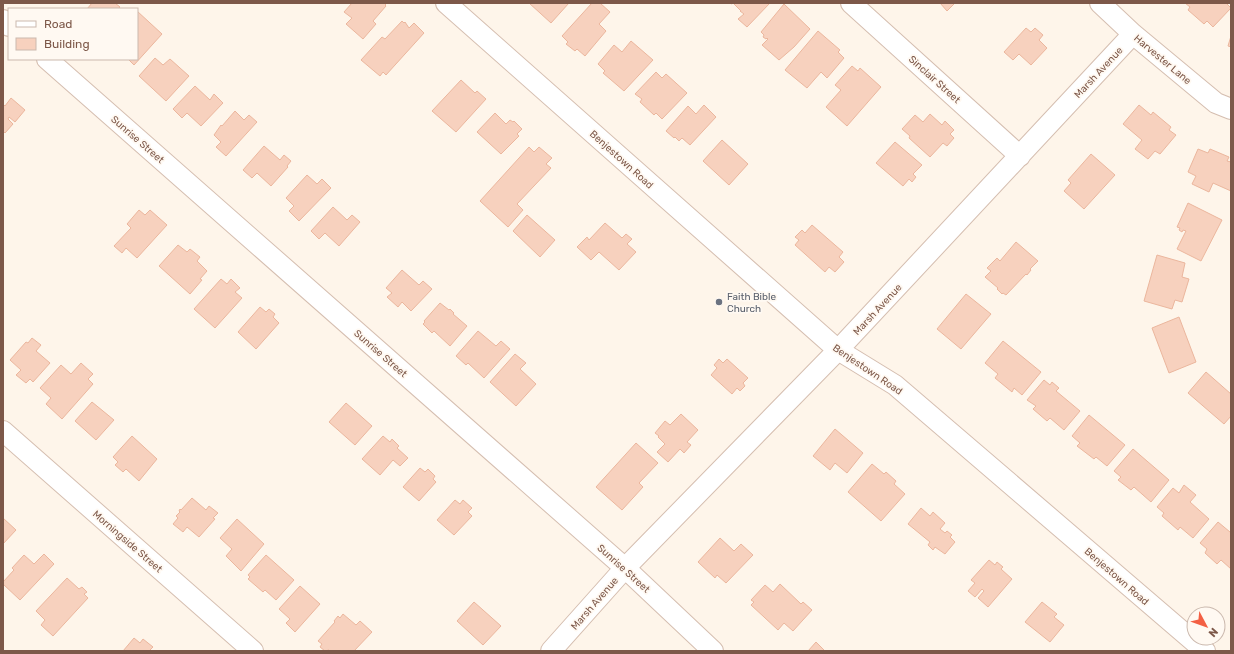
<svg xmlns="http://www.w3.org/2000/svg" width="1234" height="654" font-family="Rubik,sans-serif">
	<style>
		.building { fill: #f7d1be; stroke: #ebb69d }
		.lines { fill: none; stroke-linecap: round; stroke-linejoin: round }
		.minor-casing { stroke: #d5beb0; stroke-width: 22 }
		.minor { stroke: #fff; stroke-width: 20 }
		.worship-dot { fill: #6b7280; stroke: #fff9f2; stroke-width: 1.5 }
		.labels { text-anchor: middle; stroke-width: 3.5; stroke-linejoin: round; paint-order: stroke }
		.street-label { font-size: 10px; fill: #7d5849; stroke: #fff9f2 }
		.worship-label { font-size: 10px; fill: #5b616d; stroke: #fff9f2; text-anchor: start }
	</style>
	<rect width="100%" height="100%" fill="#fef5ea"/>
	<path class="building" d="M92 3H115L120 7 118 9H87Z
		M352 3H387L385 5 386 6 373 21 376 24 363 39 346 24 352 18 344 12Z
		M529 3H569L551 23Z
		M592 3H600L610 12 599 24 606 31 585 56 577 49 575 51 566 44 568 42 562 36Z
		M730 3H770L747 27 738 19 744 14 740 11H741L733 3 732 4Z
		M940 3H955L947 11Z
		M1185 3H1226L1231 8 1213 27 1207 21 1204 24 1188 10 1190 7Z
		M784 4 810 29 794 47 779 60 762 45 768 39 767 38 766 39 763 37 764 35 761 32Z
		M137 11 162 34 134 65 128 59H137Z
		M402 21 404 23 405 22 409 28 414 23 424 33 386 75 383 72 380 76 361 60 382 37 385 39Z
		M1026 28 1031 32 1035 28 1043 35 1039 40 1047 48 1031 65 1019 54 1013 60 1004 52Z
		M818 31 840 50 838 52 844 58 827 78 821 72 807 88 785 70Z
		M1231 36V47L1228 46Z
		M631 41 653 60 624 91 603 73 605 71 598 64 614 45 622 52Z
		M155 58 163 65 170 59 189 76 166 101 139 76Z
		M852 66 858 71 860 68 881 87 847 126 826 107 841 90 835 85Z
		M656 72 662 78 666 74 687 93 662 119 656 113 654 115 640 102 642 99 635 94Z
		M461 80 475 93 477 91 486 99 456 132 432 111Z
		M195 86 210 100 214 94 223 103 201 126 187 113 182 118 173 109Z
		M11 98 25 110 15 122 9 117 8 119 13 124 5 133 3 131V104L5 106Z
		M704 105 716 117 690 145 682 138 679 141 675 137 674 138 666 131 688 106 696 114Z
		M1139 105 1151 115 1153 112 1171 127 1169 130 1176 135 1160 154 1155 151 1148 159 1135 149 1142 140 1123 124Z
		M235 111 244 120 249 115 257 122 226 156 216 147 221 142 214 135 221 125 222 126Z
		M495 113 506 124 510 120 513 122 514 121 522 129 517 134 519 136 501 154 477 132Z
		M930 114 942 125 945 121 954 130 950 134 954 138 947 146 943 143 930 157 909 138 910 136 902 129 915 115 923 122Z
		M722 140 748 164 729 185 703 161Z
		M895 142 922 165 913 174 916 177 912 182 909 179 903 186 876 163Z
		M264 146 280 160 284 155 291 161 287 166 288 167 271 186 257 173 252 178 243 170Z
		M529 147 534 152 539 147 552 158 546 164 551 168 517 204 523 210 508 227 480 201Z
		M1198 149 1208 153 1210 149 1229 157 1227 161 1231 162V191L1213 183 1209 192 1192 184 1196 176 1188 172Z
		M1091 154 1115 175 1084 209 1064 191 1071 183 1068 180Z
		M307 175 317 184 322 179 331 188 299 221 289 211 294 206 286 198Z
		M1188 203 1222 220 1201 261 1177 249 1186 231 1183 230 1182 232 1179 230 1180 228 1177 227Z
		M333 207 347 220 352 215 360 222 339 246 325 233 319 239 311 231Z
		M139 210 145 215 150 210 167 225 137 258 126 248 122 253 114 246 131 228 127 224Z
		M527 215 555 240 540 257 513 231Z
		M605 223 622 238 626 234 632 239 627 244 636 252 619 270 599 252 591 260 577 247 587 237 589 240Z
		M812 225 843 252 839 257 844 262 835 272 829 267 825 272 795 245 799 240 795 237 802 230 805 233Z
		M1016 242 1038 261 1030 269 1031 270 1027 275 1026 274 1006 295 1003 293 1002 294 997 289 998 288 985 277 991 271 987 268 997 258 1000 261Z
		M178 245 187 252 190 249 200 257 197 261 207 271 200 279 202 280 190 294 159 266Z
		M1157 255 1185 263 1182 277 1189 279 1182 302 1175 300 1172 309 1144 301Z
		M402 270 419 285 423 281 432 289 411 311 402 302 398 307 387 297 392 293 386 288Z
		M221 279 227 284 231 279 240 288 235 292 242 298 215 328 194 309Z
		M966 294 991 314 961 349 937 329Z
		M440 303 449 310 450 309 454 313 453 314 467 326 450 346 434 331 432 333 423 324 425 322 424 321Z
		M260 307 266 312 269 309 275 314 273 317 279 323 256 349 238 332Z
		M1179 317 1196 362 1169 373 1152 328Z
		M478 331 496 346 501 341 510 349 484 378 468 363 466 365 456 356Z
		M32 338 41 345 36 351 50 363 33 382 30 379 26 383 16 375 21 370 10 360 26 342 28 343Z
		M1003 341 1041 372 1022 395 1014 388 1012 392 995 378 998 374 985 363Z
		M515 354 526 363 520 369 536 384 516 406 490 382Z
		M719 359 723 363 727 359 748 378 743 383 745 386 740 391 737 388 732 394 711 375 717 368 714 365Z
		M81 363 93 374 88 379 93 384 62 419 46 404 51 398 40 388 61 365 71 374Z
		M1206 372 1231 394V416L1224 424 1188 393Z
		M1044 380 1050 385 1052 382 1059 388 1056 391 1080 411 1064 430 1050 418 1047 421 1033 409 1036 406 1027 400Z
		M92 402 114 420 96 440 75 421Z
		M346 403 372 426 355 445 329 422Z
		M681 414 698 430 687 442 691 445 684 453 680 449 668 462 657 452 665 444 658 437 659 436 655 433 665 421 670 425Z
		M1089 415 1125 445 1107 466 1096 457 1094 459 1077 446 1080 443 1072 436Z
		M835 429 863 453 847 473 835 463 830 470 813 456Z
		M132 436 157 459 139 481 126 469 123 472 115 465 118 462 113 457Z
		M383 436 390 442 392 439 399 446 397 448 408 458 400 466 393 460 380 475 362 459Z
		M636 443 658 463 639 483 643 487 622 510 596 487Z
		M1133 449 1169 480 1151 502 1134 487 1131 490 1118 480 1121 477 1114 471Z
		M872 464 884 474 886 472 896 481 894 484 905 494 881 521 848 492Z
		M420 468 425 472 428 469 435 476 433 479 436 482 419 501 403 487Z
		M1184 485 1196 495 1190 502 1209 519 1193 538 1180 527 1178 530 1162 516 1164 513 1157 507 1173 488 1179 493Z
		M192 498 206 510 209 506 218 513 213 518 215 519 199 537 187 527 183 532 173 524 178 518 176 516 180 512 179 511 180 509 181 510Z
		M455 500 460 504 463 500 472 508 468 512 472 516 454 535 437 520Z
		M921 508 930 516 933 512 945 523 940 529 945 533 947 531 952 535 950 537 955 542 945 554 935 547 933 550 928 545 930 542 908 524Z
		M3 518 16 530 3 544Z
		M237 519 264 544 241 571 226 556 232 549 220 538Z
		M1218 522 1230 532 1231 531V569L1221 560 1217 564 1205 553 1207 549 1200 543Z
		M720 538 734 551 741 544 753 555 726 583 717 575 715 578 698 562Z
		M44 554 54 564 20 600 3 584V582L14 570 12 568 24 555 34 564Z
		M266 555 294 580 276 600 265 590 263 592 248 579 250 577 248 575Z
		M989 560 995 565 997 562 1003 567 1001 569 1012 579 988 607 978 598 984 591 982 589 975 597 968 591 975 583 971 580Z
		M67 578 79 589 82 587 87 592 84 594 88 598 53 636 41 625 45 620 36 611Z
		M780 584 801 604 803 602 812 610 793 631 784 623 778 630 751 605 754 602 751 600 765 585 773 592Z
		M300 586 320 604 295 632 286 623 290 619 279 609Z
		M474 602 501 626 483 645 457 621Z
		M1042 602 1057 614 1054 617 1064 625 1050 642 1025 622Z
		M343 614 356 625 360 621 372 632 354 651H330L329 650 325 651 320 647 322 644 318 641 335 622 334 621 338 616 340 618Z
		M134 638 140 643 143 639 153 647 149 651H123Z
		M816 642 825 651H808Z"/>
	<g class="lines">
		<g class="minor-casing">
			<path id="minor" d="M446 3 838 350 895 385 1205 651
				M851 3 1020 156
				M1100 3 1133 34 1216 103 1231 109
				M3 20 9 26
				M47 59 625 568 713 651
				M3 431 253 651
				M551 651 625 568 838 350 1133 34"/>
		</g>
		<use href="#minor" class="minor"/>
	</g>
	<circle class="worship-dot" cx="719" cy="302" r="4"/>
	<g class="labels">
		<g class="street-label">
			<text transform="translate(1163 59) rotate(40)" y="4">Harvester Lane</text>
			<text transform="translate(1098 72) rotate(-47)" y="4">Marsh Avenue</text>
			<text transform="translate(935 79) rotate(42)" y="4">Sinclair Street</text>
			<text transform="translate(138 139) rotate(41)" y="4">Sunrise Street</text>
			<text transform="translate(622 159) rotate(42)" y="4">Benjestown Road</text>
			<text transform="translate(877 309) rotate(-47)" y="4">Marsh Avenue</text>
			<text transform="translate(381 353) rotate(41)" y="4">Sunrise Street</text>
			<text transform="translate(868 369) rotate(34)" y="4">Benjestown Road</text>
			<text transform="translate(128 541) rotate(41)" y="4">Morningside Street</text>
			<text transform="translate(624 568) rotate(42)" y="4">Sunrise Street</text>
			<text transform="translate(1117 576) rotate(41)" y="4">Benjestown Road</text>
			<text transform="translate(594 603) rotate(-49)" y="4">Marsh Avenue</text>
		</g>
		<g class="worship-label">
			<text x="727" y="300">Faith Bible<tspan x="727" dy="12">Church</tspan></text>
		</g>
	</g>
	<rect width="1234" height="654" fill="none" stroke="#7d5849" stroke-width="8"/>
	<rect x="8" y="8" width="130" height="52" fill="#fff9f2" stroke="#cbb9ae"/>
	<rect x="16" y="21" width="20" height="6" fill="#ffffff" stroke="#cbb9ae"/>
	<text x="44" y="28" font-size="12" fill="#7d5849">Road</text>
	<rect x="16" y="38" width="20" height="12" fill="#f7d1be" stroke="#cbb9ae"/>
	<text x="44" y="48" font-size="12" fill="#7d5849">Building</text>
	<g transform="translate(1206 626) rotate(131)"><circle r="19" fill="#fff9f2" stroke="#cbb9ae"/>
	<path d="M0-3L7 15L0 10L-7 15Z" fill="#f36044"/>
	<text y="-6" font-size="11" font-weight="bold" text-anchor="middle" fill="#7d5849">N</text>
	</g>
</svg>
